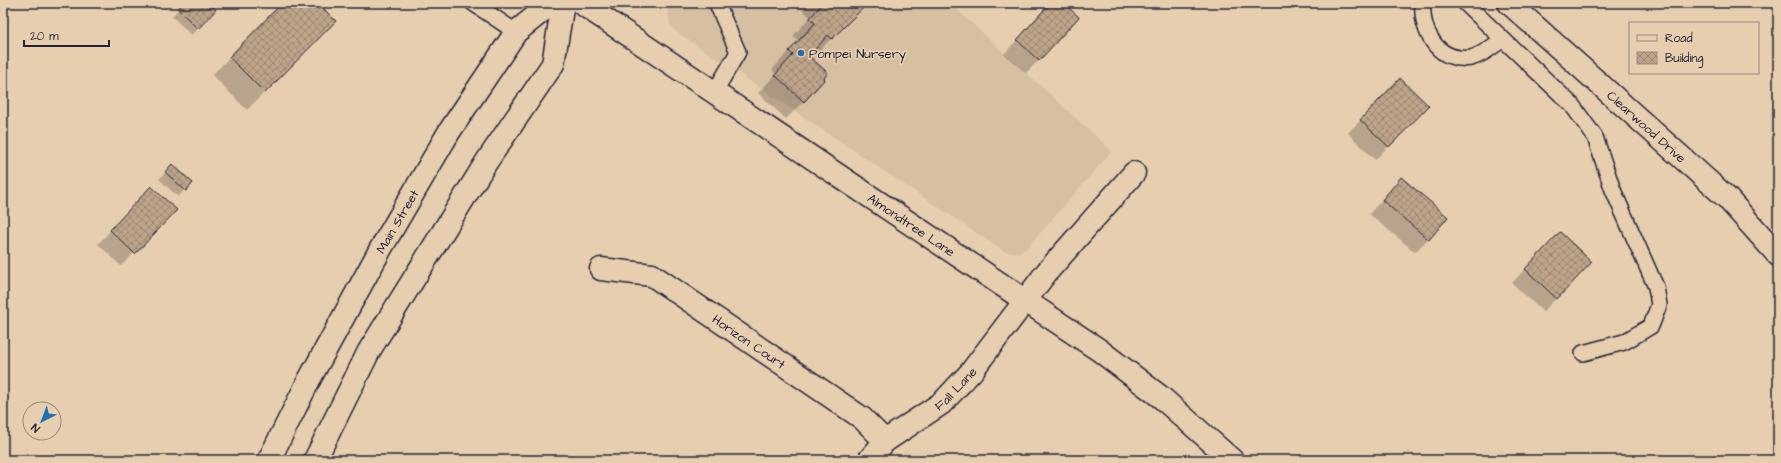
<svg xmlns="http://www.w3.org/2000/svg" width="1781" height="463" font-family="'Architects Daughter',sans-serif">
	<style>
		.built { fill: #d7bfa2 }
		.shadow { fill: #0003 }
		.building { fill: url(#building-cross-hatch); stroke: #22223b }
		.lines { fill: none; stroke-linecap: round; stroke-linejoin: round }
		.service-casing { stroke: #22223b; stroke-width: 18 }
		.minor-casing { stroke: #22223b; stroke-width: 25 }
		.primary-casing { stroke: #22223b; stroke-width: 25 }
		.service { stroke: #e7ceaf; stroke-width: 15 }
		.minor { stroke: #e7ceaf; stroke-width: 22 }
		.primary { stroke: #e7ceaf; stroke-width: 22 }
		.poi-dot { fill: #1f6fb2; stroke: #e7ceaf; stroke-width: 1.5 }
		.labels { text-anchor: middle; stroke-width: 3.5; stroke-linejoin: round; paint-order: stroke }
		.poi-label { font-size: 13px; fill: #22223b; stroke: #e7ceaf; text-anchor: start }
		.street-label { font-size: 13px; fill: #22223b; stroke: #e7ceaf }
	</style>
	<defs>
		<pattern id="building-cross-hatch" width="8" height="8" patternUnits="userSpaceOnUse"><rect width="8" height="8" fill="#bea589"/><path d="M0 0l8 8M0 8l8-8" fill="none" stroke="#9a8671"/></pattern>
	</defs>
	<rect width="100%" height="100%" fill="#e7ceaf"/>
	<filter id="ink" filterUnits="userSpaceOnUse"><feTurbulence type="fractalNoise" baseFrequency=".025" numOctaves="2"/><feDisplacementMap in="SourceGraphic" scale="8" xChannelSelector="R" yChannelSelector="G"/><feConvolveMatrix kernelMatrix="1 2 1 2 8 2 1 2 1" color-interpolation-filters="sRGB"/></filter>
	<g filter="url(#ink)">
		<path class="built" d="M666 3H950L1112 151 1026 249 1021 252H1005L674 30 670 23Z"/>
		<path class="shadow" d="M184 3H208L198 28 191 35 172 16Z
			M284 3H316L335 21 247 110 212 75Z
			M798 3H866L814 56 811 52 807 56 822 78 804 101 786 119 758 93 776 74 772 70 798 41 793 36 810 17 797 5Z
			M1051 3H1062L1039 60 1026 73 1004 54Z
			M1387 93 1427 106 1375 160 1348 133Z
			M172 166 191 183 178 197 159 179Z
			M1401 178 1428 239 1415 252 1369 214Z
			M138 201 134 253 121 266 98 244Z
			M1547 246 1590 262 1543 312 1512 283Z"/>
		<path class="building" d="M183 3H209L216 10 198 29 178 9Z
			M282 3H318L336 21 265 93 229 57Z
			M823 3H868L832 39 828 35 809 56 828 73 824 78 825 79 804 102 775 75 793 55 789 51 815 23 810 18Z
			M1050 3H1063L1079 17 1039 61 1017 40Z
			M1400 78 1429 106 1389 147 1360 120Z
			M172 164 193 183 186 191 165 172Z
			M1401 177 1448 217 1429 240 1382 200Z
			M151 186 177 210 135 254 110 230Z
			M1560 232 1592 262 1557 299 1525 269Z"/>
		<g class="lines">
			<g class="service-casing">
				<path id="service" d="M473 3 516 32
					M1423 3C1421 26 1433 55 1459 58 1463 58 1467 59 1471 58 1483 55 1493 46 1503 39
					M1465 3 1572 105 1595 137 1613 190 1656 287 1659 305 1651 326 1624 342 1583 353
					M714 93 738 52 718 6 720 3"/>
			</g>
			<g class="minor-casing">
				<g id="minor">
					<path id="s1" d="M581 3 1099 350 1162 398 1232 460"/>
					<path id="s2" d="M1509 3 1727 198 1778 255"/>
					<path id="s3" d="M601 269 652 275 862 418 885 441"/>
					<path id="s4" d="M869 460 885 441 942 403 971 372 1046 273 1134 173"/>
				</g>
			</g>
			<g class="primary-casing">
				<g id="primary">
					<path id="s5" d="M269 460 309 380 380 250 449 132 516 32 552 3"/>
					<path d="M315 460 369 351 487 161 553 64 563 3"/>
				</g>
			</g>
			<use href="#service" class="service"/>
			<use href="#minor" class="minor"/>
			<use href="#primary" class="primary"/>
		</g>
	</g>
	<circle class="poi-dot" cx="801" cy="53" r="4"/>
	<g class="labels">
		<g class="poi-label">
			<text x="809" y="58">Pompei Nursery</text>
		</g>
		<g class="street-label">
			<text dy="5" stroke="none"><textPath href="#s2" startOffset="185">Clearwood Drive</textPath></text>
			<text dy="5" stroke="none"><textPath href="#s5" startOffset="271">Main Street</textPath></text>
			<text dy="5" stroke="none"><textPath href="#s1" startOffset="398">Almondtree Lane</textPath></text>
			<text dy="5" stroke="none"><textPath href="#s3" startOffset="169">Horizon Court</textPath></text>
			<text dy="5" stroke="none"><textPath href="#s4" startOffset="113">Fall Lane</textPath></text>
		</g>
	</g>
	<rect width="1781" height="463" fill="none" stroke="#e7ceaf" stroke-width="16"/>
	<rect x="8" y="8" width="1765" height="447" fill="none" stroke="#22223b" stroke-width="1.5" filter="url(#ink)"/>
	<rect x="1629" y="22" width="130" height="52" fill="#e7ceaf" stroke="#988981"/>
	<rect x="1637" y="35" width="20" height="6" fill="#e7ceaf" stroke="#988981"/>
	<text x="1665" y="42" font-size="12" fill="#22223b">Road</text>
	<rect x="1637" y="52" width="20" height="12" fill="url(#building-cross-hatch)" stroke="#988981"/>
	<text x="1665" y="62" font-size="12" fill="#22223b">Building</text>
	<g transform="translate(42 421) rotate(222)"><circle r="19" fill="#e7ceaf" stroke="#988981"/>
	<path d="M0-3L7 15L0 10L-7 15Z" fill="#1f6fb2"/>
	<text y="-6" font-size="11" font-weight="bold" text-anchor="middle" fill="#22223b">N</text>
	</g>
	<path d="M24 40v6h85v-6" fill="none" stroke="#22223b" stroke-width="2"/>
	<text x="30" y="40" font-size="12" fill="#22223b" stroke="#e7ceaf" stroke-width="3" paint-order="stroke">20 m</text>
</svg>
